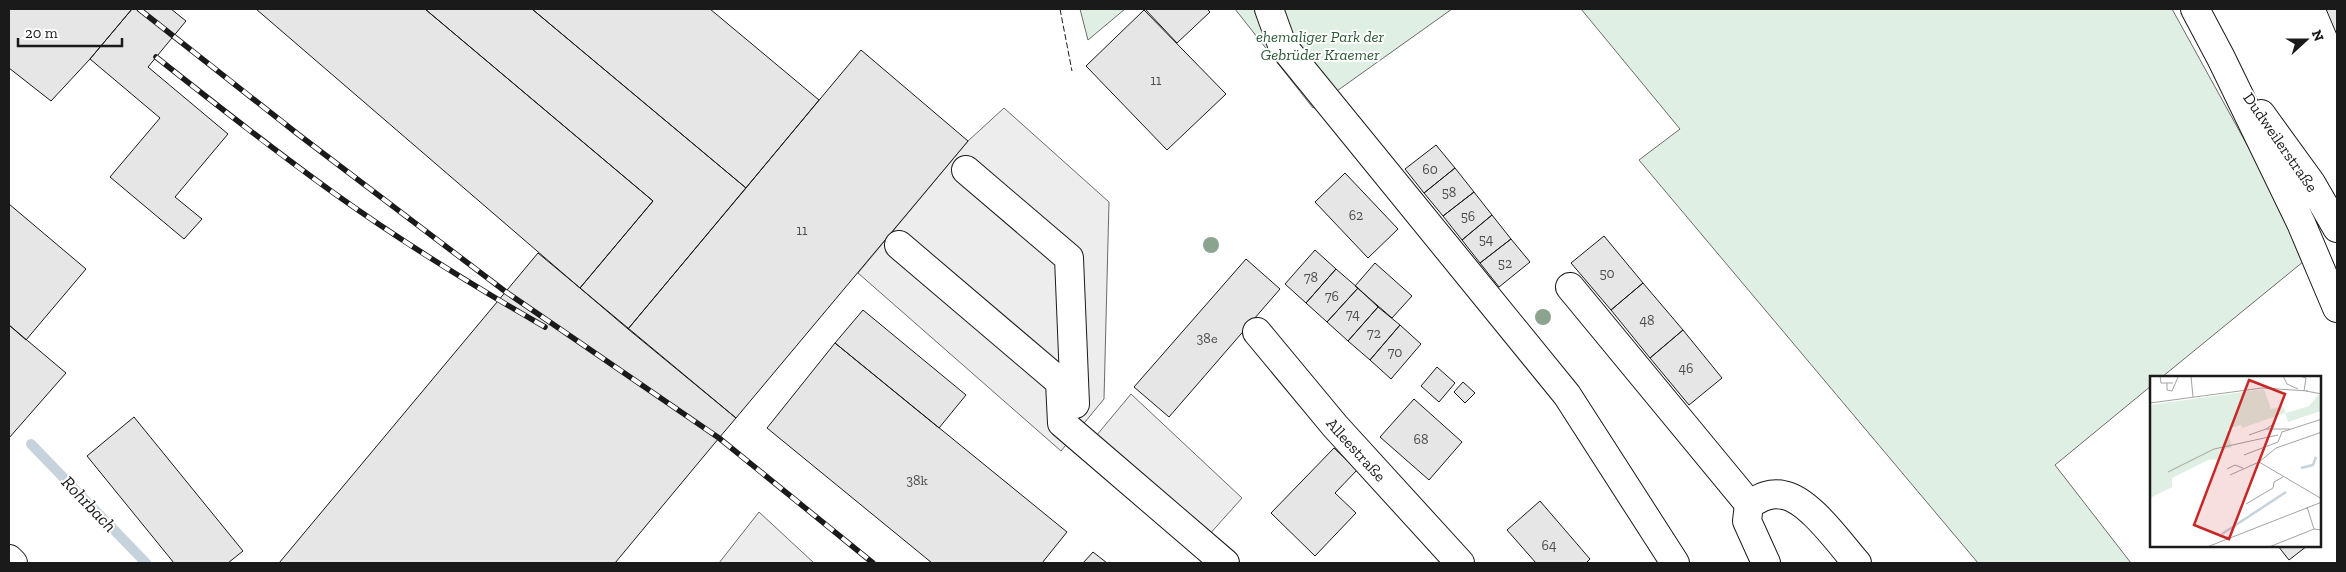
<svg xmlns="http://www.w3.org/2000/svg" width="2346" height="572" font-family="'Zilla Slab',serif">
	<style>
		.green { fill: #e0efe3; stroke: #6a6a6a }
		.parking { fill: #ededed; stroke: #6a6a6a }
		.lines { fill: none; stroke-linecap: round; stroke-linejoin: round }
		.stream { stroke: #c6d2dc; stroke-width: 10 }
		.building { fill: #e6e6e6; stroke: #1a1a1a }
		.minor-casing { stroke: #1a1a1a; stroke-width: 30 }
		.major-casing { stroke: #1a1a1a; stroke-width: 30 }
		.minor { stroke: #fff; stroke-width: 28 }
		.major { stroke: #fff; stroke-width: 28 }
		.rail-casing { stroke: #1a1a1a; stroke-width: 5.5 }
		.rail { stroke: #fff; stroke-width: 4; stroke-dasharray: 11; stroke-linecap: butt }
		.fence { stroke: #1a1a1a; stroke-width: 1; stroke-dasharray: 6 2.5; stroke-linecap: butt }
		.tree { fill: #8aa48f }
		.labels { text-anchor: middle; stroke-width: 4; stroke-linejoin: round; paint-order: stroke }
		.number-label { font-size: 14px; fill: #4d4d4d }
		.park-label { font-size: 16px; font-style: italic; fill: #2b5a34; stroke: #fff }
		.street-label { font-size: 16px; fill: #1a1a1a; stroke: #fff }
		.water-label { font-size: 18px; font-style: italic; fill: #1a1a1a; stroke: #fff }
		.inset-river { fill: none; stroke: #c6d2dc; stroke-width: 2.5 }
		.inset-road { fill: none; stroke: #a3a3a3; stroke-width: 1 }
		.view { fill: #c62828; fill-opacity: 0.15; stroke: #c62828; stroke-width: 2.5 }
		.inset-edge { fill: none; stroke: #1a1a1a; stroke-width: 2.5 }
	</style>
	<rect width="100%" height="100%" fill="#fff"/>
	<path class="green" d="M1080 9H1125L1088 40Z
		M1235 9H1452L1313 108Z
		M1581 9H2172L2309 257 2162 377H2151V386L2055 465 2131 563H1978L1639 160 1680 129Z"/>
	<path class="parking" d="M1004 108 1109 202 1104 399 1061 451 858 273 968 141Z
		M1131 394 1242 498 1208 536 1096 436Z
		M759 512 814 563H719Z"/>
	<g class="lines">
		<path class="stream" d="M31 444 146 563"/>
	</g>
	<path class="building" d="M9 9H132L90 59 51 101 9 68Z
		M132 9H171L186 21 148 67 228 134 175 197 202 219 184 239 110 177 160 118 90 59Z
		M256 9H425L653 201 580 288Z
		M425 9H532L746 188 628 329 580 288 653 201Z
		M532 9H710L819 100 746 188Z
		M1145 9H1207L1210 12 1177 43Z
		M2326 9H2337V35Z
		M1144 10 1226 94 1167 150 1086 66Z
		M861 50 968 141 736 418 628 329Z
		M1436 145 1455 168 1424 193 1405 169Z
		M1455 168 1474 192 1443 216 1424 193Z
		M1345 173 1398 229 1368 258 1315 202Z
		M1474 192 1492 215 1462 240 1443 216Z
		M9 204 86 269 26 340 9 325Z
		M1492 215 1511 239 1480 263 1462 240Z
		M1604 236 1643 283 1611 310 1571 263Z
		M1511 239 1530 262 1499 287 1480 263Z
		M1315 250 1336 269 1306 303 1285 284Z
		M538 253 736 418 719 438 615 563H279Z
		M1246 259 1280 289 1169 417 1134 387Z
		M1375 263 1412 296 1392 318 1355 286Z
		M1336 269 1358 288 1327 322 1306 303Z
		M1643 283 1683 330 1650 358 1611 310Z
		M1358 288 1378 307 1348 341 1327 322Z
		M1378 307 1400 325 1370 360 1348 341Z
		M863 310 966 395 939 428 835 343Z
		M9 325 66 373 9 438Z
		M1400 325 1421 344 1391 379 1370 360Z
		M1683 330 1722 378 1689 405 1650 358Z
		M835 343 1067 532 1042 563H932L767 428Z
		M1437 367 1455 383 1439 402 1421 386Z
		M1463 382 1475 393 1465 403 1454 392Z
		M1414 399 1462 442 1429 480 1380 437Z
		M134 417 243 551 228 563H174L87 456Z
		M1334 448 1357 470 1335 493 1356 513 1315 556 1271 513Z
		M1540 501 1590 559 1586 563H1536L1507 530Z
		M2278 546H2307L2289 560Z
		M1093 552 1107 563H1083Z"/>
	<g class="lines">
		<g class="minor-casing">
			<g id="minor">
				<path d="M1269 9 1282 45 1567 395 1675 563"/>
				<path d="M966 170 1069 258 1075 404"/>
				<path d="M899 245 1060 382 1062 423 1225 563"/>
				<path d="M1570 287 1749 504"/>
				<path id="s1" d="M1257 332 1335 426 1460 563"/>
				<path d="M1766 563 1747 521 1749 504C1760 498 1770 492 1783 495 1809 499 1840 544 1857 563"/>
			</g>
		</g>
		<g class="major-casing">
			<path id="major" d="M2195 9 2221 58 2301 223 2337 308
				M2261 114 2311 183 2337 228
				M9 559 13 563"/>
		</g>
		<use href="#minor" class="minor"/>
		<use href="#major" class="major"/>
		<g class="rail-casing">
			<path id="rail" d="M139 9 299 135 506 292 719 438 873 563
				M156 57C214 103 271 148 331 191 399 240 472 285 545 327"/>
		</g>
		<use href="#rail" class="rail"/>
		<path class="fence" d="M1060 9 1072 71"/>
	</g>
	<g class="tree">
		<circle cx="1211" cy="245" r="8"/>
		<circle cx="1543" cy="317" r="8"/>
	</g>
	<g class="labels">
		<g class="number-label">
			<text x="1156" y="85">11</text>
			<text x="1430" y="174">60</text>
			<text x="1449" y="197">58</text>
			<text x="1356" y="220">62</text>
			<text x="1468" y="221">56</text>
			<text x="802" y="235">11</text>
			<text x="1486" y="244">54</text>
			<text x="1505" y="268">52</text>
			<text x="1607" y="278">50</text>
			<text x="1311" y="282">78</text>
			<text x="1332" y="301">76</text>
			<text x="1353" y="319">74</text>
			<text x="1647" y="325">48</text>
			<text x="1374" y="338">72</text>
			<text x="1207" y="343">38e</text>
			<text x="1395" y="357">70</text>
			<text x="1686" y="373">46</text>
			<text x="1421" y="444">68</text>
			<text x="917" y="485">38k</text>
			<text x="1549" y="550">64</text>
		</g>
		<g class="park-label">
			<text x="1320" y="42">ehemaliger Park der<tspan x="1320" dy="18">Gebrüder Kraemer</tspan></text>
		</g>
		<g class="street-label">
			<text transform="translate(2281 142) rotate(55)" y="6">Dudweilerstraße</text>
			<text dy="6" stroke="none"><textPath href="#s1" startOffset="154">Alleestraße</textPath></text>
		</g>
		<g class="water-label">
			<text transform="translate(89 504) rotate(46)" y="6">Rohrbach</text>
		</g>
	</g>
	<g transform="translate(2150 376)">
		<rect width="171" height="171" fill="#fff"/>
		<path d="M114 13 121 33 133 30 136 37 159 30 168 19 171 20V35L138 46 135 37 92 52 91 49 77 53 82 71 69 75 72 83 58 84 22 102V111L0 122V29Z" fill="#e0efe3"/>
		<path class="inset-river" d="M151 92 163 89 166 81M72 158 136 116"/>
		<path class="inset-road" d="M10 0 11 7H23M41 0 43 21M133 0 137 8 148 13M150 0 156 2 154 15M17 7V14L22 15 28 1M156 15 172 18M0 27 112 12 158 15M125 47 116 53H140M172 56 126 72 109 86 172 123M99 59 116 53M94 79 128 66 132 56 172 43M77 93 85 89 93 92M18 96 64 73 128 59M80 99 109 86M96 128 123 112 124 106 133 101M157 131 164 153M57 171 172 126M119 171 164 153 172 154"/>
		<path class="view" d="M99 4 135 18 79 163 44 149Z"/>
		<rect width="171" height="171" class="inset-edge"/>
	</g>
	<rect width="2346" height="572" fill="none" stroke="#1a1a1a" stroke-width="20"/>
	<g transform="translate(2306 40) rotate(69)" stroke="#ffffff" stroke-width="4" paint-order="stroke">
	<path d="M0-4L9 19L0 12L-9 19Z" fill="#1a1a1a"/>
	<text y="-8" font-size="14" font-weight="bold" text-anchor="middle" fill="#1a1a1a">N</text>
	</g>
	<path d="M18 38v8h104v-8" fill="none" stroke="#1a1a1a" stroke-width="2.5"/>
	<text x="25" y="38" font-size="15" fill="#1a1a1a" stroke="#ffffff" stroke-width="4" paint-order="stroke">20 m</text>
</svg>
